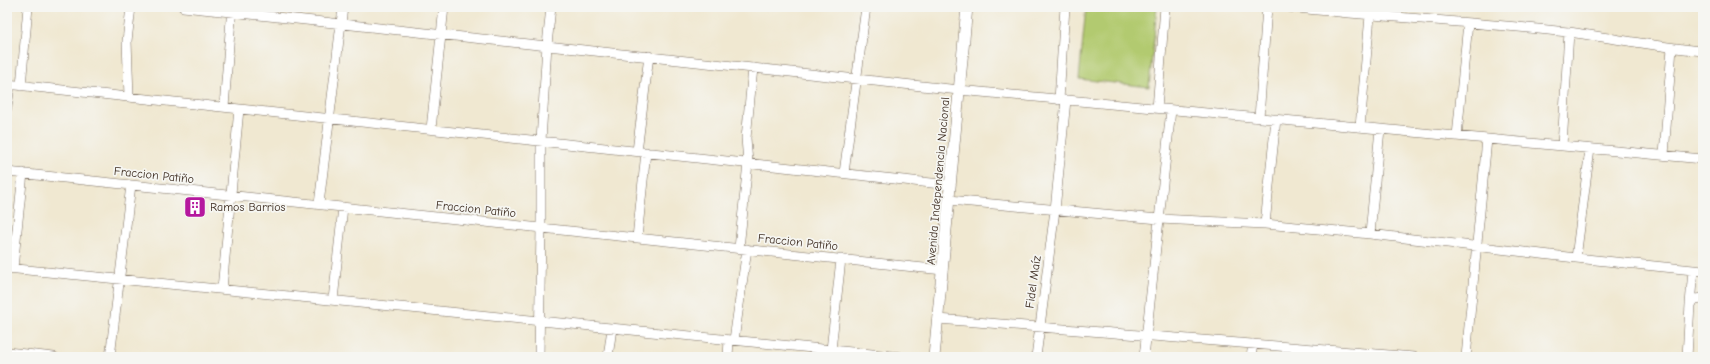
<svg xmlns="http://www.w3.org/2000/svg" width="1710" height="364" font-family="'Comic Neue',sans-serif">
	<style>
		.pitch { fill: #b2ca6f; stroke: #767a46 }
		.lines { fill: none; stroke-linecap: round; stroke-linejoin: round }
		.minor-casing { stroke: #7a6c5d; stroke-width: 10 }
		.major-casing { stroke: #7a6c5d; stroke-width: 12 }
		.minor { stroke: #fff; stroke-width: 9 }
		.major { stroke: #fff; stroke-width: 11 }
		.labels { text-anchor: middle; stroke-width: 3.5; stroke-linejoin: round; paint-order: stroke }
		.street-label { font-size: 12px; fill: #3b2a1e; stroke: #f6f6f2 }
		.poi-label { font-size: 12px; fill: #3b2a1e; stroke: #f6f6f2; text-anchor: start }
	</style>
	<rect width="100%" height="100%" fill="#f6f6f2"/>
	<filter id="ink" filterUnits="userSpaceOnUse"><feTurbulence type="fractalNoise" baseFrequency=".025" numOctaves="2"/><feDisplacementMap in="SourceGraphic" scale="8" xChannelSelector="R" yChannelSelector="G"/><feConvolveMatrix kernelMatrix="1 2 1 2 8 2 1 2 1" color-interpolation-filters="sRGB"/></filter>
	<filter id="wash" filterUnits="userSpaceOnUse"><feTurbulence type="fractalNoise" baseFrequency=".012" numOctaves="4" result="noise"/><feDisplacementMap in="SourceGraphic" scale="16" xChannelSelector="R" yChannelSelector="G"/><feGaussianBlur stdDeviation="0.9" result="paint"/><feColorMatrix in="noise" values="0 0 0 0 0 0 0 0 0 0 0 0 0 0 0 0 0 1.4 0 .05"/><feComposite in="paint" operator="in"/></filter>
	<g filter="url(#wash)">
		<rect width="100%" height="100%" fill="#f0e8d1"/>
		<path class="pitch" d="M1086 7H1157L1149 87 1079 79Z"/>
	</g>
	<g filter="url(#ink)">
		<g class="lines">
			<g class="minor-casing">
				<path id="minor" d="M183 7 959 90 1703 159
					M1288 7C1381 17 1475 22 1568 32 1613 38 1658 47 1703 51
					M7 84 950 185
					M21 86 28 7
					M129 97 127 41 131 7
					M1059 100 1065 7
					M224 107 232 7
					M7 108 10 85
					M1157 109 1165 7
					M1259 118 1267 7
					M1360 127 1370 16
					M431 129 444 7
					M1457 136 1468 23
					M1562 146 1569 32
					M637 151 649 56
					M1664 155 1672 48
					M7 172 943 270
					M844 173 866 7
					M949 200 1159 219 1265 224 1370 234 1576 258 1703 271
					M319 204 343 7
					M1265 224 1276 119
					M1370 234 1380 129
					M637 238 646 152
					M739 248 748 163 746 138 753 68
					M1576 258 1590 149
					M7 268 902 357
					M13 268 23 173
					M222 289 239 109
					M333 300 343 207
					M1690 304 1693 270
					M938 319 1414 357
					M734 340 747 249
					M831 350 841 259
					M7 352 54 357
					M110 357 131 185
					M539 357 541 227V141L547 45 551 7
					M608 357 612 328
					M728 357 729 340
					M1036 357 1055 210 1066 100
					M1144 357 1171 110
					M1251 357 1253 344
					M1466 357 1487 139
					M1687 357 1690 304 1695 299 1703 298"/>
			</g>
			<g class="major-casing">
				<path id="major" d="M934 357 967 7"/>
			</g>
			<use href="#minor" class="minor"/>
			<use href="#major" class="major"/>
		</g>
	</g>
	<defs>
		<g id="building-square" transform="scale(1.15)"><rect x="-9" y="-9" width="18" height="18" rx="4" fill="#b5179e" stroke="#f6f6f2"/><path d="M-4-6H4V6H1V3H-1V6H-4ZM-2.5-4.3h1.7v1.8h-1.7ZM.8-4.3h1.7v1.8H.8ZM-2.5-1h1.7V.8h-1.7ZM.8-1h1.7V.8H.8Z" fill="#fff"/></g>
	</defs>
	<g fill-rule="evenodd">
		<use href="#building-square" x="195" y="207"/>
	</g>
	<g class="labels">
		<g class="street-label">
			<text transform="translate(154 175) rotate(6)" y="4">Fraccion Patiño</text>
			<text transform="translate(938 181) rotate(-85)" y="4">Avenida Independencia Nacional</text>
			<text transform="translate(476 209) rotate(6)" y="4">Fraccion Patiño</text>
			<text transform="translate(798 242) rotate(6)" y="4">Fraccion Patiño</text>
			<text transform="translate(1033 282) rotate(-82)" y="4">Fidel Maíz</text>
		</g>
		<g class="poi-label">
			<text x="210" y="211">Ramos Barrios</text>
		</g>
	</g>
	<rect width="1710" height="364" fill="none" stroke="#f6f6f2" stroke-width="24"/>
</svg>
